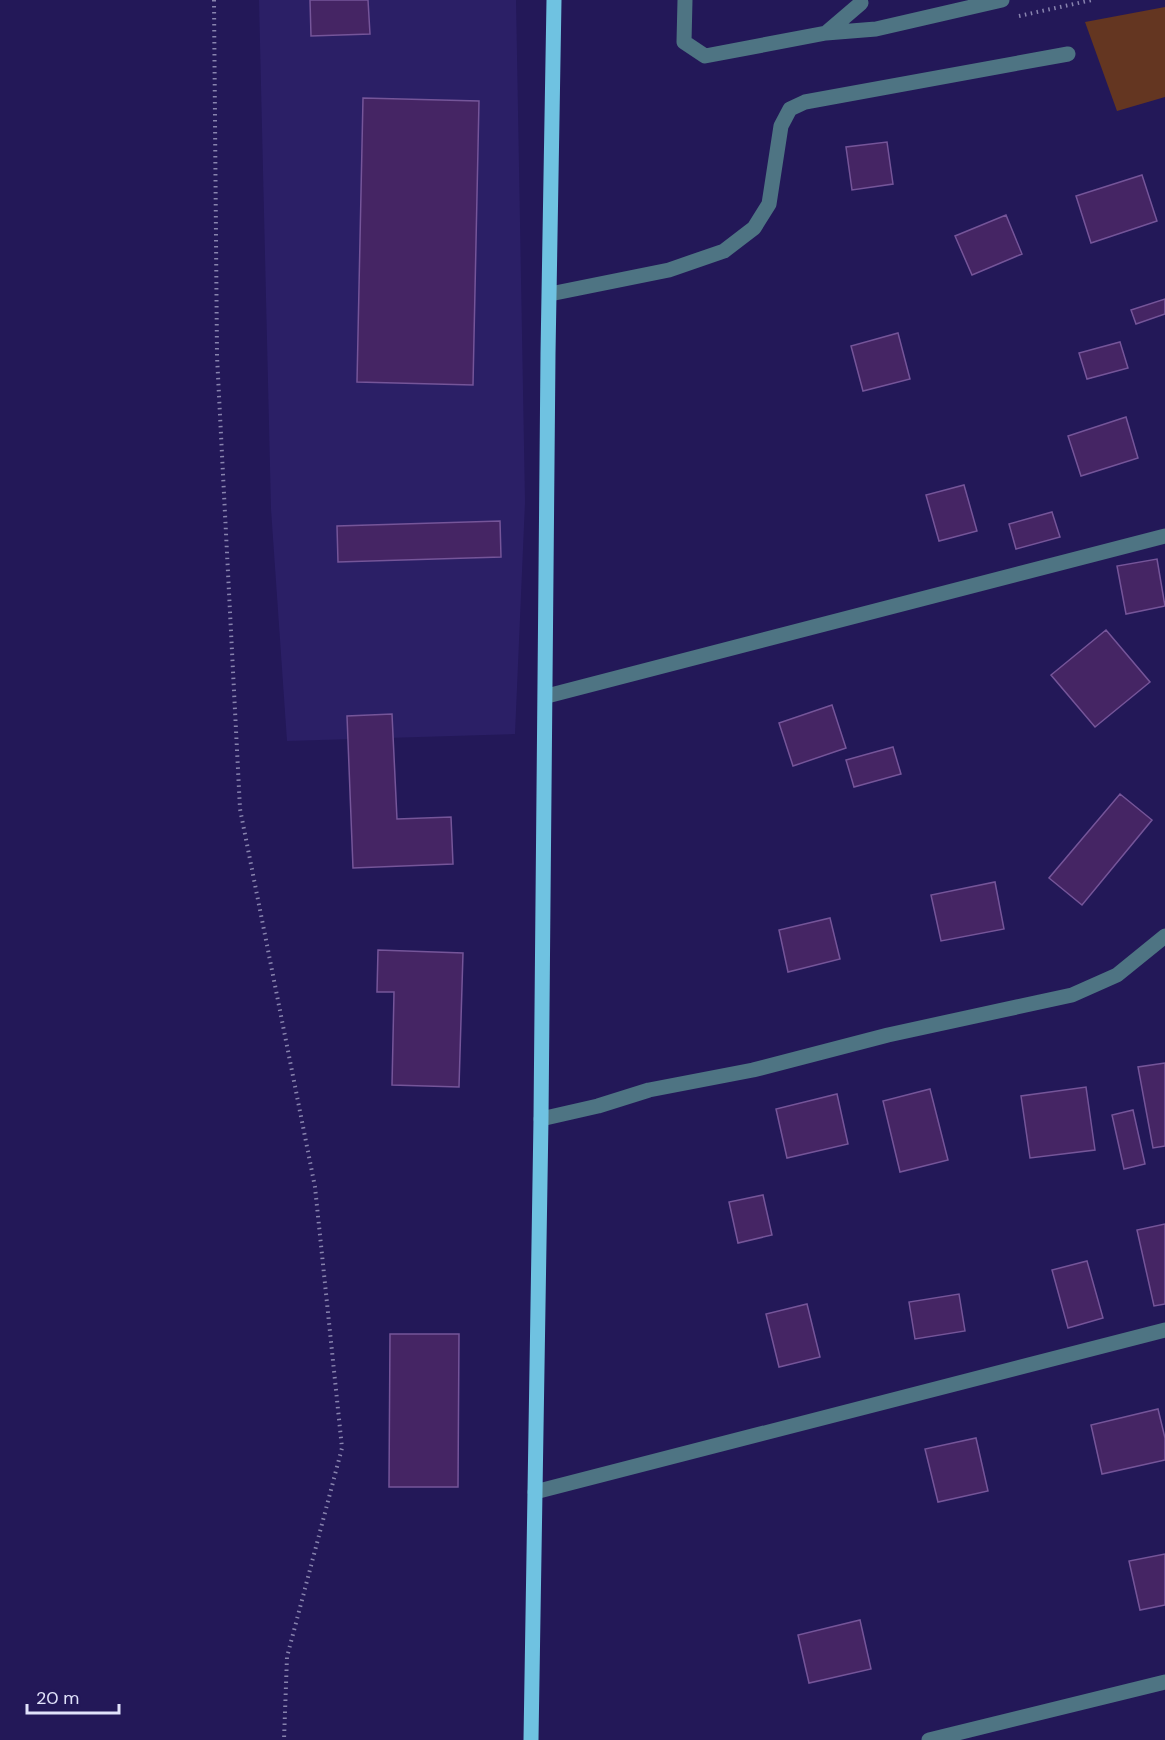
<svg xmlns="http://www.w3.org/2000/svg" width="1165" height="1740" font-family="'DM Sans',sans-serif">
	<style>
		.built { fill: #2b1f66 }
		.green { fill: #643621 }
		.building { fill: #452564; stroke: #755599; stroke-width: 1.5 }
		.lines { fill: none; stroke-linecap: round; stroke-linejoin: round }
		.path { stroke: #8883ae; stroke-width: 4; stroke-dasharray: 1.5 4.5; stroke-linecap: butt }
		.minor { stroke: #4e7483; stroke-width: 15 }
		.major { stroke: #6fc2e1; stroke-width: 15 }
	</style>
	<rect width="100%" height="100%" fill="#231858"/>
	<path class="built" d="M259 0H516L525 502 515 734 287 741 271 509Z"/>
	<path class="green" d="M1165 7V97L1117 111 1085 22Z"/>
	<path class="building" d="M310 0H368L370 34 311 36Z
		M363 98 479 101 473 385 357 382Z
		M887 142 893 184 852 190 846 147Z
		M1142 175 1157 221 1091 243 1076 196Z
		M1006 215 1022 254 972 275 955 236Z
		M1165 299V314L1136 324 1131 310Z
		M898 333 910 379 863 391 851 346Z
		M1120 342 1128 368 1087 379 1079 353Z
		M1126 417 1138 458 1081 476 1068 436Z
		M964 485 977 531 939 541 926 495Z
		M1052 512 1060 537 1016 549 1009 524Z
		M500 521 501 557 338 562 337 526Z
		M1157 559 1165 606 1126 614 1117 566Z
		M1106 630 1150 682 1095 727 1051 675Z
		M832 705 846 748 793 766 779 723Z
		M392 714 397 819 451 817 453 864 353 868 347 716Z
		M893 747 901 774 854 787 846 760Z
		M1120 794 1152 820 1082 905 1049 878Z
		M995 882 1004 929 941 941 931 895Z
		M830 918 840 959 788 972 779 930Z
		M378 950 463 953 459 1087 392 1085 394 992H377Z
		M1165 1063V1146L1153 1148 1138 1067Z
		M1086 1087 1095 1150 1030 1158 1021 1096Z
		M930 1089 948 1160 900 1172 883 1101Z
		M837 1094 848 1144 787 1158 776 1109Z
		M1133 1110 1145 1164 1124 1169 1112 1115Z
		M763 1195 772 1235 738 1243 729 1202Z
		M1165 1224V1304L1154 1306 1137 1230Z
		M1087 1261 1103 1318 1068 1328 1052 1270Z
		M959 1294 965 1331 915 1339 909 1302Z
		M807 1304 820 1357 779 1367 766 1314Z
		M390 1334H459L458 1487H389Z
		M1158 1409 1165 1438V1460L1102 1474 1091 1425Z
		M976 1438 988 1491 938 1502 925 1449Z
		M1165 1554V1605L1140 1610 1129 1561Z
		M860 1620 871 1669 809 1683 798 1635Z"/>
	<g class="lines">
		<path class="path" d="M214 0 217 356 240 809 315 1187 342 1448 287 1657 284 1740
			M1019 16 1092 0"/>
		<path class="minor" d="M685 0 684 42 705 56 826 33 861 3
			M826 33 876 29 1002 0
			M550 294 669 270 724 251 754 228 769 204 781 126 790 109 805 102 1068 54
			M547 696 1165 536
			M541 1119 598 1106 649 1090 753 1070 888 1035 1072 995 1117 975 1165 936
			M535 1492 1165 1330
			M929 1740 1165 1682"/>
		<path class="major" d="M531 1740 541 1119 548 354 554 0"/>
	</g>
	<path d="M27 1704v9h92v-9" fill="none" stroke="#e1e2fa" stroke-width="3"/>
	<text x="36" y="1704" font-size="18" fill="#e1e2fa" stroke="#231858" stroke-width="4.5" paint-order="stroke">20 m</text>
</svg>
